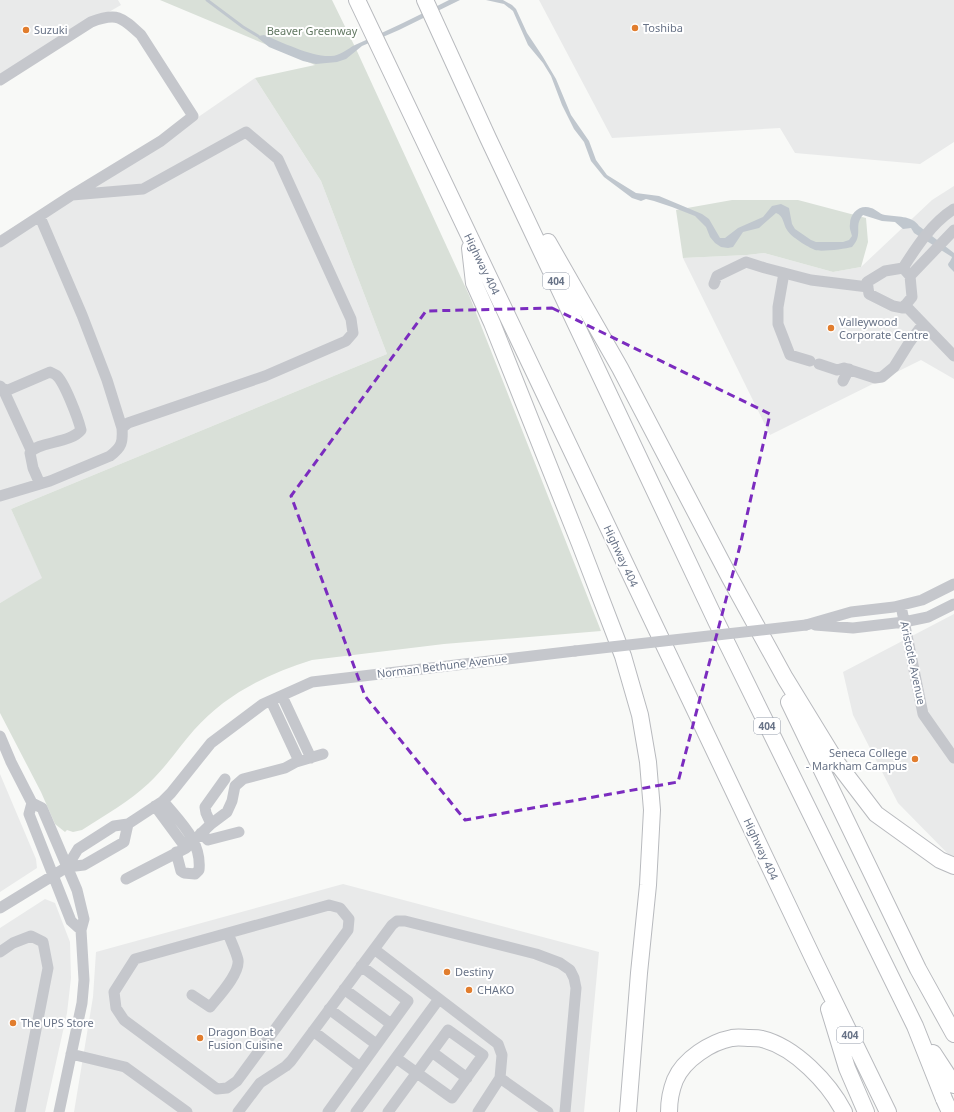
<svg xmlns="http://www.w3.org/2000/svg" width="954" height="1112" font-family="'Noto Sans',sans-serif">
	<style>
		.built { fill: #e9eaea }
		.green { fill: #d9e0d8 }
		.water { fill: #c0c7ce }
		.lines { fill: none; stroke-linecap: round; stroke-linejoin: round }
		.stream { stroke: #c0c7ce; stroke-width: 3 }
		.highway-casing { stroke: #b8babe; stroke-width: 18 }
		.minor { stroke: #c5c7cc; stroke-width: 11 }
		.highway { stroke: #fff; stroke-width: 16 }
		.highway-bridge-casing { stroke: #b8babe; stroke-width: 18; stroke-linecap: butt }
		.minor-bridge { stroke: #c5c7cc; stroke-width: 11 }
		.highway-bridge { stroke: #fff; stroke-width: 16 }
		.marked { fill: none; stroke: #7b2cbf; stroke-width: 3; stroke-dasharray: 8 5; stroke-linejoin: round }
		.poi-dot { fill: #e17d2e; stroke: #fff; stroke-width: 1.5 }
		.labels { text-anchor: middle; stroke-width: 4; stroke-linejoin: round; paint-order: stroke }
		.shield { fill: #fff; stroke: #959dab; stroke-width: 1 }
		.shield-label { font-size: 10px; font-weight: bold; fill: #687387 }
		.poi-label { font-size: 11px; fill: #687387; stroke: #fff; text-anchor: start }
		.park-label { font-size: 11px; fill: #637963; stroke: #fff }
		.street-label { font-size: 11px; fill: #687387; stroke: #fff }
	</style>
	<rect width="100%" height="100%" fill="#f8f9f7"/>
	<path class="built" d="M0 0H118L121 5 0 75Z
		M539 0H954V142L920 164 795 153 780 128 612 138Z
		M255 78 321 181 387 354 11 509 43 579 0 603V235L175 133Z
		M954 186V379L921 360 770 435 683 258 747 255 764 253 833 272 861 267 932 200Z
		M954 614V860L898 803 853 715 843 672Z
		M0 774 36 859 37 868 0 892Z
		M343 884 599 952 584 1112H74L93 997 96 952Z
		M45 899 55 903 70 942 71 978 67 1013 45 1112H0V928Z"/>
	<path class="green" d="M160 0H332L356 49 469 295 601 631 444 644 312 660C267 674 226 694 194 730 179 747 166 767 149 783 129 802 105 815 82 830L73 832 67 830 65 832 55 824 41 792 0 713V603L42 578 11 509 387 354 321 181 255 78 315 65Z
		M732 200H798L866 218 868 242 861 267 833 272 764 253 747 255 683 258 676 210Z"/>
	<path class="water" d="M449 0H460L399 30 362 46 346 59 337 62 316 64 303 61 269 47 258 38V36L264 35C282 42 311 57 331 56 340 56 347 49 355 45 387 31 418 16 449 0Z
		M486 0H503L512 5 516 9 527 33 543 57 556 79 571 115 589 141 596 160 607 175 636 193 659 196 702 214 709 219 720 238H725L738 228 763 217 772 206 781 204 789 208 792 224 795 229 811 240 816 242H843L849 240 852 236C851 232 849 228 850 224 850 213 860 204 871 208 876 209 879 214 885 215 896 217 912 215 919 226L954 253V272C944 262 949 266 952 257L914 233 911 228 903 229 895 222 882 221 863 215C853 226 864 234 852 247 845 249 821 252 815 250 808 247 791 237 787 230 783 224 784 216 776 213L759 228 743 232 733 247 728 248 721 247 715 243 710 237 706 227 695 216 672 207 654 201 646 199 641 201 632 198 604 177 591 161 584 142 574 129 562 105 551 76 543 63 528 45 513 11 504 4Z"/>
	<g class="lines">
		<path class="stream" d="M207 0 243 27 258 36"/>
		<g class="highway-casing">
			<path id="highway" d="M357 0 813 958 888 1112
				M425 0 488 138 717 623 915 1026 944 1099
				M548 242 620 368 730 578 785 678 837 763 876 814 940 860 954 866
				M470 248 474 283 492 323 580 544 623 656 640 715 648 762 652 810 648 885 639 973 628 1112
				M789 702 918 969 954 1034
				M829 1009 847 1068 866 1112
				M933 1053 954 1085
				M669 1112C669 1101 671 1090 675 1080 684 1059 711 1042 732 1038 738 1037 745 1038 750 1038 754 1038 759 1038 762 1039 795 1047 829 1083 844 1112"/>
		</g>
		<path class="minor" d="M0 80 91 22C117 12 122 17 141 35L193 116 161 141 74 194
			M40 217 82 315 107 380 122 428
			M0 242 72 195 143 189 246 132 278 159 351 319 353 333 346 341 265 376 128 423 122 428C123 442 122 447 110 456L50 481 0 496
			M903 268 910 276 912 297 903 308 893 306 869 294 867 282 885 271 903 268C917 246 932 223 954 209
			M784 273 778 307V324L790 355 810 361
			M910 276 954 230
			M714 284 717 276 746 262 765 268 811 280 868 287
			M905 305 954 356
			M819 364 837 370 844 368 875 378 882 377 894 367 909 343 923 324
			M843 381 849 369
			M0 386 3 389 8 390 50 372C51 373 55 374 56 375 64 381 78 418 81 430 70 444 38 441 30 453L33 468 40 484
			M3 389 31 450
			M901 606 923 714 954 758
			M806 625 851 612 894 607 922 600 954 584
			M815 625 853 628 904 622 928 617 954 604
			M282 696 311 758
			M271 701 299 761
			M0 736 11 762 32 803 42 808 77 890 84 919 81 930 84 980 82 1003 59 1112
			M163 801C180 822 202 841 199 870L195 874 184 873 181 871 176 852
			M32 803 29 814 71 921 81 930
			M155 806 186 848
			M211 824 206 813 205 807 225 779
			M201 833 208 840 239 832
			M67 867 78 849 114 826 128 824 163 801 171 793 211 743 263 704 312 682 575 651
			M126 879 186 848 211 824 227 812 232 801 235 786 243 779 285 768 296 762 323 754
			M329 905 340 908 349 919 348 930 237 1081 227 1088 217 1089 124 1020 116 1008 114 992 135 959Z
			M0 908 67 867 84 865 124 842 128 824
			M374 949 498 1044 502 1055 500 1078 478 1112
			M0 952 13 943 31 936 43 942 48 968 20 1112
			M344 989 391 1024
			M192 995 210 1007C218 997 240 974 238 960 236 951 231 942 228 933
			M329 1009 376 1044
			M313 1031 360 1067
			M432 1052 467 1078
			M71 1054 125 1067 187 1112
			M500 1078 548 1112
			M238 1112 260 1083 286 1066 291 1061 392 925 397 921H405L536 954 560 963 570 970 574 978 576 988 565 1112
			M328 1112 408 1001 361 966
			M356 1112 439 999
			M388 1112 448 1030 483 1055 452 1098 396 1058"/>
		<use href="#highway" class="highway"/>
		<g class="highway-bridge-casing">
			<path id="highway-bridge" d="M944 1099 950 1112"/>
		</g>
		<path class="minor-bridge" d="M575 651 806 625"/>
		<use href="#highway-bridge" class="highway-bridge"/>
	</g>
	<path class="marked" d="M552 308 770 414 740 546 678 782 465 820 365 696 291 496 426 311Z"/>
	<g class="poi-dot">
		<circle cx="635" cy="28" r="4"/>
		<circle cx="26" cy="30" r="4"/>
		<circle cx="831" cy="328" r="4"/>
		<circle cx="915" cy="759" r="4"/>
		<circle cx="447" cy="972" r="4"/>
		<circle cx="469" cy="990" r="4"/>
		<circle cx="13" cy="1023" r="4"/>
		<circle cx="200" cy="1038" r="4"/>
	</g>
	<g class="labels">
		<g class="shield">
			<rect x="543" y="273" width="26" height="16" rx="3"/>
			<rect x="754" y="718" width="26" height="16" rx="3"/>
			<rect x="837" y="1027" width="26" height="16" rx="3"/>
		</g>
		<g class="shield-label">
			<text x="556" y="285">404</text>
			<text x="767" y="730">404</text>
			<text x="850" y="1039">404</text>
		</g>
		<g class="poi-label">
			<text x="643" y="32">Toshiba</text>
			<text x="34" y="34">Suzuki</text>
			<text x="839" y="326">Valleywood<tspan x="839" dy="13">Corporate Centre</tspan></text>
			<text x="907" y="757" text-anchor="end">Seneca College<tspan x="907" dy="13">- Markham Campus</tspan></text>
			<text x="455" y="976">Destiny</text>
			<text x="477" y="994">CHAKO</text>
			<text x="21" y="1027">The UPS Store</text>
			<text x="208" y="1036">Dragon Boat<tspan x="208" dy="13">Fusion Cuisine</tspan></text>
		</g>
		<g class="park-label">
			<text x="312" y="35">Beaver Greenway</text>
		</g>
		<g class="street-label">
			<text transform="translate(482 264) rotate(64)" y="4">Highway 404</text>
			<text transform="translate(621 556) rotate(65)" y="4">Highway 404</text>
			<text transform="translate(913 663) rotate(78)" y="4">Aristotle Avenue</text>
			<text transform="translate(442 666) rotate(-7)" y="4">Norman Bethune Avenue</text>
			<text transform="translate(761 849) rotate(65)" y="4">Highway 404</text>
		</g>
	</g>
</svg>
